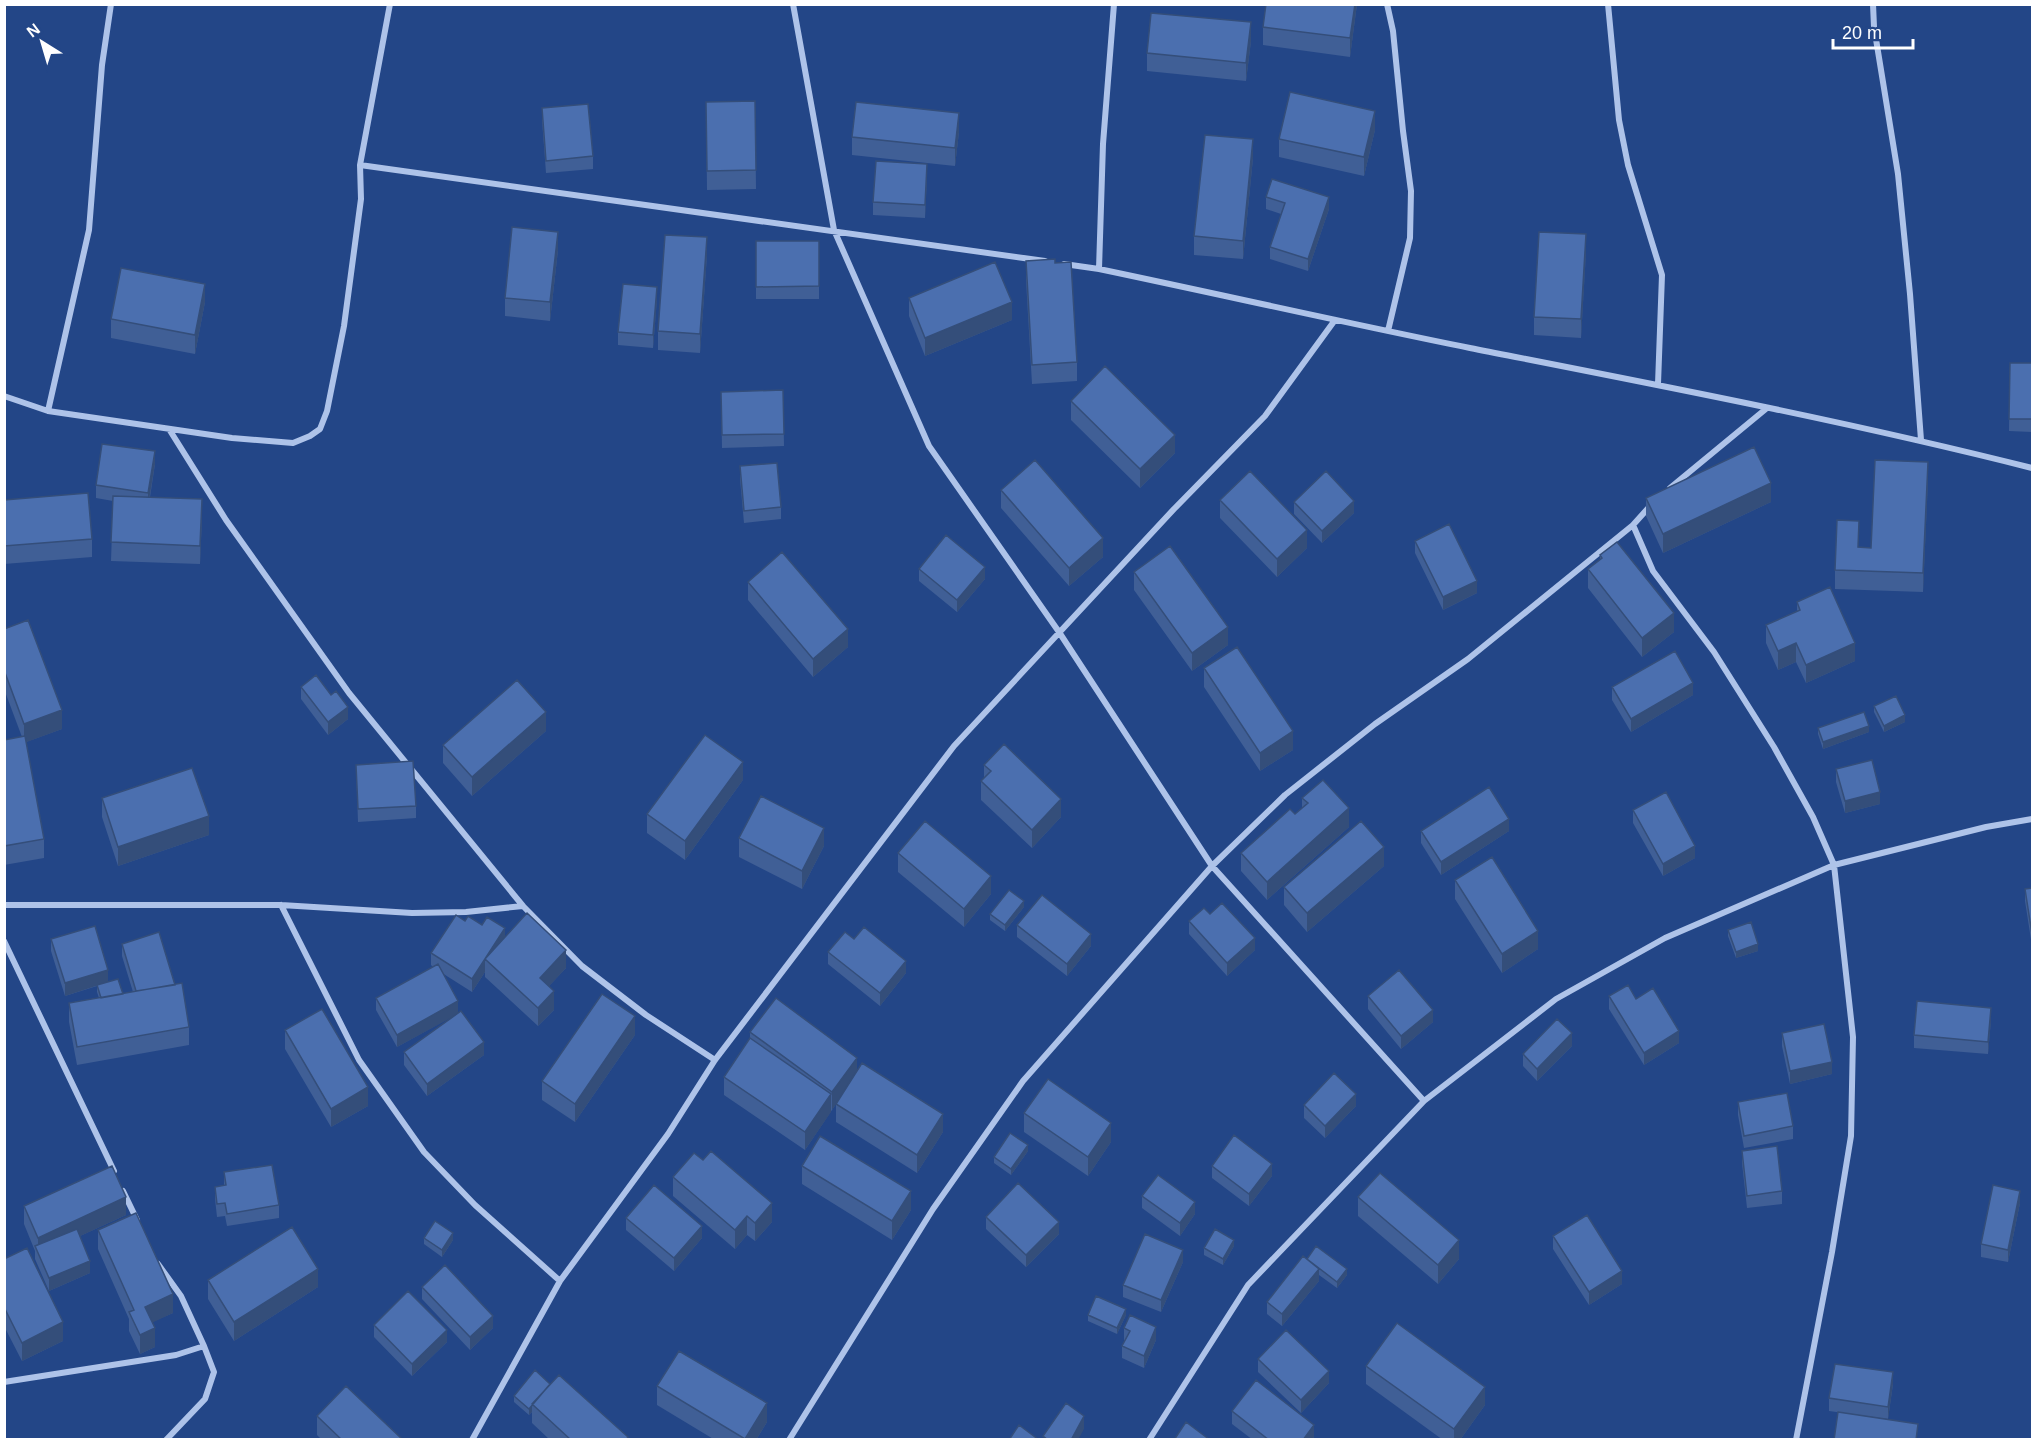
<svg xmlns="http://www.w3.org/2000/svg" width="2037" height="1444" font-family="Arial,sans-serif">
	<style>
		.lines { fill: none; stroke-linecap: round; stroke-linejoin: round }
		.street { stroke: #aec3e9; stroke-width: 6 }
		.wall { fill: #405f96 }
		.shaded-wall { fill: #344e7a }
		.building { fill: #4b6faf; stroke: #344e7a; stroke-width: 1.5 }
	</style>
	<rect width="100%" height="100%" fill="#234687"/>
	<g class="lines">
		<path class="street" d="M793 4 834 230 929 446 1059 632 1212 866 1424 1101
			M1387 4 1393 31 1403 131 1411 191 1410 238 1388 331
			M1608 4 1619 120 1628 165 1662 275 1658 384
			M1873 4 1874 27 1898 174 1910 294 1921 440
			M360 165 1045 261
			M1064 264 1099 269C1223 295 1346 323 1470 348 1658 385 1846 421 2032 468
			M1099 269 1103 144 1114 4
			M4 396 48 411 232 438 293 443 310 436 320 429 327 411 344 326 361 199 360 165 390 4
			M48 411 89 230 102 65 111 4
			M1670 488 1767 408
			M1633 525 1653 571 1714 652 1774 747 1813 817 1834 865 1853 1037 1851 1136 1832 1252 1796 1440
			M4 905H281L412 913 466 912 523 906 349 693 226 520 169 429
			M281 905 359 1060 424 1152 475 1205 560 1281
			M523 906 582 966 646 1015 715 1060
			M4 941 114 1171
			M123 1191 137 1220
			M4 1382 176 1355 204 1346 181 1296 158 1264
			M166 1440 205 1399 214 1372 204 1346
			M472 1440 560 1281 668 1134 715 1060 954 746 1174 509 1265 416 1335 320
			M789 1440 933 1209 1023 1081 1212 866 1285 795 1375 724 1468 659 1633 525 1651 505
			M1149 1440 1248 1285 1424 1101 1556 999 1665 938 1834 865 1986 827 2032 819"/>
	</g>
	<path class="wall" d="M1357 4 1350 57 1263 45V27Z
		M1251 41 1246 81 1147 71V53Z
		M755 101 756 189 707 190 706 102Z
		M542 108 593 156V169L546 173 542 120Z
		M1375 130 1364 176 1279 157V139Z
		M959 132 955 166 852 155V137Z
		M1253 158 1243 259 1194 255V236Z
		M927 176 925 218 873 215V202Z
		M1266 197 1329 209 1308 271 1270 259V247L1281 214 1266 209Z
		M756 241H819V299H756Z
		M558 250 550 321 505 316V298Z
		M1586 252 1581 338 1534 335V317Z
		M707 255 700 353 658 350V331Z
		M1026 261 1055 263 1077 362V381L1032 384 1026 280Z
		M909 298 1012 320 925 356 909 316Z
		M657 299 653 348 618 345V332Z
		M205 302 195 354 111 338V319Z
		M2010 363H2032V432L2009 431Z
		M783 390 784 446 722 448 721 392Z
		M1071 401 1175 453 1140 488 1071 420Z
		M155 464 150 497 202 518 200 564 111 561 113 501 96 498V485Z
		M740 466 781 507V519L744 523 740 479Z
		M1928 480 1923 592 1835 589V570L1859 547 1871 548Z
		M1001 490 1103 557 1069 586 1001 508Z
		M1646 498 1771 502 1663 553 1646 516Z
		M4 500 92 539V557L4 564Z
		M1220 500 1307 548 1277 577 1220 518Z
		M1294 502 1354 513 1322 543 1294 514Z
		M1415 541 1477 593 1443 610 1415 553Z
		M1600 555 1674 632 1642 657 1588 588V569L1600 560Z
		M919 569 985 579 957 612 919 581Z
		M1134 572 1228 645 1192 671 1134 590Z
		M748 582 848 647 813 677 748 600Z
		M1797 602 1855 661 1806 683 1796 662 1778 670 1766 643V625L1797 611Z
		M4 629 62 729 26 742 44 839V858L4 865V740L22 737 4 689Z
		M1204 668 1293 750 1260 771 1204 687Z
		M301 687 331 695 348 719 328 735 301 699Z
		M1612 687 1693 695 1631 732 1612 700Z
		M1874 706 1905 722 1884 732 1874 712Z
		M1818 728 1869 732 1823 749 1818 734Z
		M546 731 472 796 443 763V745Z
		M356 765 416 806V818L358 822Z
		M984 765 1061 817 1032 848 981 800V781L984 779Z
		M1836 769 1880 804 1845 813 1836 782Z
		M743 780 685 860 647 833V814Z
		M102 798 209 835 118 866 102 817Z
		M1302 798 1349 827 1267 900 1241 871V853L1295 814 1302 808Z
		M1633 810 1695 858 1663 876 1633 823Z
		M1421 831H1509L1441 875 1421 843Z
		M739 838 824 846 802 889 739 857Z
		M898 853 991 894 964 927 898 872Z
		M1384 866 1307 932 1284 905V887Z
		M1455 880 1538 949 1502 973 1455 899Z
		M2032 888V946L2025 901V889Z
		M1024 907 1005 931 990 920V914Z
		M1210 914 1255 950 1227 976 1189 934V921Z
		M465 921 482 925 566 968 549 986 554 1010 538 1026 485 977V972L472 992 442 973 458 1013 484 1055 427 1096 404 1065V1052L455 1015 397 1047 376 1010V998L433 967 431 965V953Z
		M1017 925 1091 946 1067 976 1017 937Z
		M1728 930 1758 951 1736 958 1728 936Z
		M51 939 123 994 133 992 122 956V944L175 985 189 1027V1045L77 1065 69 1022V1003L99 998 97 992V986L65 996 51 951Z
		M854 939 906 973 880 1006 828 964V952Z
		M1368 996 1433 1022 1401 1049 1368 1009Z
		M1609 996 1679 1043 1644 1065 1609 1009Z
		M1991 1020 1988 1054 1914 1048V1035Z
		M285 1030 368 1106 331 1127 285 1049Z
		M750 1032 857 1070 943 1132 917 1173 836 1122V1104L805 1150 724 1095V1077L750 1038Z
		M1782 1033 1832 1074 1790 1084 1782 1046Z
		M635 1035 575 1122 542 1100V1081Z
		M1572 1046 1537 1081 1523 1066V1054Z
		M1738 1102 1793 1126V1139L1744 1148 1738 1115Z
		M1304 1105 1356 1106 1325 1138 1304 1118Z
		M1024 1113 1111 1142 1088 1176 1024 1132Z
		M1028 1151 1011 1175 994 1163V1157Z
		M1742 1151 1782 1191V1204L1747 1208 1742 1163Z
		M802 1166 911 1210 892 1240 802 1184Z
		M1212 1166 1272 1176 1249 1206 1212 1178Z
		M224 1172 279 1205V1218L227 1226 225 1216 217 1217 215 1199V1187L224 1185Z
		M673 1177 772 1222 755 1241 747 1235 735 1249 673 1196Z
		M1142 1196 1195 1214 1180 1236 1142 1208Z
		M1358 1197 1459 1259 1438 1284 1358 1216Z
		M2020 1203 2008 1262 1981 1257V1244Z
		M24 1206 126 1215 80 1236 90 1273 49 1291 35 1259V1251L24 1224Z
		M986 1217 1059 1234 1026 1267 986 1229Z
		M626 1218 702 1238 674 1271 626 1230Z
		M98 1230 173 1313 152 1322 155 1347 140 1354 129 1331V1319L98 1249Z
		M1553 1236 1622 1284 1589 1305 1553 1249Z
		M424 1238 453 1240 442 1257 424 1244Z
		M1234 1246 1223 1265 1204 1255V1248Z
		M4 1259 63 1341 22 1361 4 1326Z
		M1307 1259 1347 1275 1337 1288 1319 1275V1281L1282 1326 1267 1314V1302Z
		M1183 1262 1161 1312 1123 1297V1285Z
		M208 1280 318 1287 234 1341 208 1299Z
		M422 1287 493 1328 470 1350 422 1299Z
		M1088 1315H1126L1117 1334 1088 1321Z
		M374 1325 447 1342 412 1376 374 1337Z
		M1124 1328 1156 1340 1144 1368 1122 1358V1346L1125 1341 1124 1340Z
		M1258 1359 1329 1383 1301 1413 1258 1372Z
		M1366 1366 1485 1405 1460 1440H1443L1366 1384Z
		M550 1384 628 1440H550L532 1423V1412L529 1415 514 1402V1396Z
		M1893 1384 1888 1419 1829 1411V1398Z
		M657 1386 767 1422 756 1440H715L657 1405Z
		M1232 1411 1314 1437 1312 1440H1253L1232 1424Z
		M317 1416 403 1440H322L317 1435Z"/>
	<path class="shaded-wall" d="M1355 4H1357L1350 57V38Z
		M1251 22V41L1246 81V63Z
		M1375 111V130L1364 176V157Z
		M959 113V132L955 166V148Z
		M1253 139V158L1243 259V241Z
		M927 164V176L925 218V205Z
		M1329 197V209L1308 271V259Z
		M558 232V250L550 321V302Z
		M1586 234V252L1581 338V319Z
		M707 237V255L700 353V334Z
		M205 284V302L195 354V335Z
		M657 287V299L653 348V335Z
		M1012 302V320L925 356V338Z
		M1175 435V453L1140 488V469Z
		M155 451V464L148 506V493Z
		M1928 462V480L1923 592V573Z
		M1771 483V502L1663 553V534Z
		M202 499V518L200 564V546Z
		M1354 501V513L1322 543V531Z
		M1307 530V548L1277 577V559Z
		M1103 538V557L1069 586V568Z
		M985 567V579L957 612V600Z
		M1477 581V593L1443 610V597Z
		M1674 613V632L1642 657V638Z
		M1228 627V645L1192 671V653Z
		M848 629V647L813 677V659Z
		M1796 643V662L1778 670V651Z
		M1855 643V661L1806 683V665Z
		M1693 683V695L1631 732V719Z
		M348 707V719L328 735V722Z
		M62 710V729L24 743V724Z
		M546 712V731L472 796V777Z
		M1905 715V722L1884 732V726Z
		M1869 726V732L1823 749V742Z
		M1293 731V750L1260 771V753Z
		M743 762V780L685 860V841Z
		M1880 792V804L1845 813V801Z
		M1061 799V817L1032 848V830Z
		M1349 808V827L1267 900V882Z
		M209 816V835L118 866V847Z
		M1509 819V831L1441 875V862Z
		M824 828V846L802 889V871Z
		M1695 846V858L1663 876V864Z
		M1384 847V866L1307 932V913Z
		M991 876V894L964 927V909Z
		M1024 901V907L1005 931V925Z
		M505 928V941L485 959Z
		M1538 931V949L1502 973V954Z
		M1091 934V946L1067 976V964Z
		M1255 938V950L1227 976V963Z
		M1758 944V951L1736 958V952Z
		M566 950V968L540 996V978Z
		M485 960V972L472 992V979Z
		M906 961V973L880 1006V993Z
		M108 970V982L65 996V983Z
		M554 991V1010L538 1026V1008Z
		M458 1001V1014L397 1047V1035Z
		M1991 1008V1020L1988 1054V1042Z
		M1433 1010V1022L1401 1049V1036Z
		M635 1016V1035L575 1122V1104Z
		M1679 1031V1043L1644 1065V1053Z
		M1572 1033V1046L1537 1081V1069Z
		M484 1042V1055L427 1096V1084Z
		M857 1058V1076L832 1110V1092Z
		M1832 1062V1074L1790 1084V1071Z
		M368 1087V1106L331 1127V1109Z
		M831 1094V1112L805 1150V1132Z
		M1356 1094V1106L1325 1138V1126Z
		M943 1114V1132L917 1173V1155Z
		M1111 1123V1142L1088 1176V1157Z
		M1028 1145V1151L1011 1175V1169Z
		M1272 1164V1176L1249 1206V1194Z
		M911 1191V1210L892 1240V1221Z
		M2020 1191V1203L2008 1262V1250Z
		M126 1197V1215L39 1255 38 1252V1238Z
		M1195 1202V1214L1180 1236V1223Z
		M772 1203V1222L755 1241V1223Z
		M747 1216V1235L735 1249V1230Z
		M1059 1222V1234L1026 1267V1255Z
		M702 1226V1238L674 1271V1258Z
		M453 1233V1240L442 1257V1250Z
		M1234 1240V1246L1223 1265V1259Z
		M1459 1240V1259L1438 1284V1265Z
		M1183 1250V1262L1161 1312V1300Z
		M90 1261V1273L49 1291V1278Z
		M318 1269V1287L234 1341V1322Z
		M1319 1269V1281L1282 1326V1314Z
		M1347 1269V1275L1337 1288V1282Z
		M1622 1271V1284L1589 1305V1292Z
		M173 1294V1313L145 1326V1307Z
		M1126 1309V1315L1117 1334V1328Z
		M493 1316V1328L470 1350V1337Z
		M63 1322V1341L22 1361V1343Z
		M1156 1327V1340L1144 1368V1356Z
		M155 1328V1347L140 1354V1335Z
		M447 1330V1342L412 1376V1364Z
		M1329 1371V1383L1301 1413V1400Z
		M1893 1372V1384L1888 1419V1407Z
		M1485 1387V1405L1460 1440H1454V1429Z
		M767 1403V1422L756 1440H745Z
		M532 1405V1412L529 1415V1409Z
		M1084 1416V1429L1078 1440H1071Z
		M1314 1425V1437L1312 1440H1303Z"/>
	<path class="building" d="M1266 4H1355L1350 38 1263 27Z
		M1151 13 1251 22 1246 63 1147 53Z
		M1290 92 1375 111 1364 157 1279 139Z
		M755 101 756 170 707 171 706 102Z
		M856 102 959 113 955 148 852 137Z
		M588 104 593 156 546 161 542 108Z
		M1205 135 1253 139 1243 241 1194 236Z
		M876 161 927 164 925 205 873 202Z
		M1272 179 1329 197 1308 259 1270 247 1285 203 1266 197Z
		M512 227 558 232 550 302 505 298Z
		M1539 232 1586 234 1581 319 1534 317Z
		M665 235 707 237 700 334 658 331Z
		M756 241H819V286L756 287Z
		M1055 259V263L1071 262 1077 362 1032 365 1026 261Z
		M995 262 1012 302 925 338 909 298Z
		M121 268 205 284 195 335 111 319Z
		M623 284 657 287 653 335 618 332Z
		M2010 363H2032V419H2009Z
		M1105 366 1175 435 1140 469 1071 401Z
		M783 390 784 434 722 435 721 392Z
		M102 444 155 451 148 493 96 485Z
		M1754 447 1771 483 1663 534 1646 498Z
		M1035 460 1103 538 1069 568 1001 490Z
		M1875 460 1928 462 1923 573 1835 570 1837 520 1859 521 1858 547 1871 548Z
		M777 463 781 507 744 511 740 466Z
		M1250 471 1307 530 1277 559 1220 500Z
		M1326 471 1354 501 1322 531 1294 502Z
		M88 493 92 539 4 546V500Z
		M113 496 202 499 200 546 111 542Z
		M1449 524 1477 581 1443 597 1415 541Z
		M946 535 985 567 957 600 919 569Z
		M1617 542 1674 613 1642 638 1588 569 1602 558 1600 555Z
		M1170 546 1228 627 1192 653 1134 572Z
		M782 552 848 629 813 659 748 582Z
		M1830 587 1855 643 1806 665 1796 643 1778 651 1766 625 1800 610 1797 602Z
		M28 620 62 710 24 724 4 670V629Z
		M1237 647 1293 731 1260 753 1204 668Z
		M1675 651 1693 683 1631 719 1612 687Z
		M316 675 331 695 336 691 348 707 328 722 301 687Z
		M517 680 546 712 472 777 443 745Z
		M1896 696 1905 715 1884 726 1874 706Z
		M1864 712 1869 726 1823 742 1818 728Z
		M705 735 743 762 685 841 647 814Z
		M25 736 44 839 4 846V740Z
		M1004 744 1061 799 1032 830 981 781 991 771 984 765Z
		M1872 760 1880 792 1845 801 1836 769Z
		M413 761 416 806 358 809 356 765Z
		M192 768 209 816 118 847 102 798Z
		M1323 780 1349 808 1267 882 1241 853 1290 809 1295 814 1308 803 1302 798Z
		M1489 787 1509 819 1441 862 1421 831Z
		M1666 792 1695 846 1663 864 1633 810Z
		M761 796 824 828 802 871 739 838Z
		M925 821 991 876 964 909 898 853Z
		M1361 821 1384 847 1307 913 1284 887Z
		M1492 857 1538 931 1502 954 1455 880Z
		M2032 888V934L2025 889Z
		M1009 890 1024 901 1005 925 990 914Z
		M1042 895 1091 934 1067 964 1017 925Z
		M1222 903 1255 938 1227 963 1189 921 1204 908 1210 914Z
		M527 913 566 950 540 978 554 991 538 1008 485 959Z
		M456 915 465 921 468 916 482 925 487 917 505 928 472 979 431 953Z
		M1751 922 1758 944 1736 952 1728 930Z
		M95 926 108 970 65 983 51 939Z
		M864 927 906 961 880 993 828 952 845 932 854 939Z
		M159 932 175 985 136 991 122 944Z
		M438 964 458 1001 397 1035 376 998Z
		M1399 970 1433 1010 1401 1036 1368 996Z
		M118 979 123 994 101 998 97 985Z
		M182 983 189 1027 77 1047 69 1003Z
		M1628 985 1636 999 1653 988 1679 1031 1644 1053 1609 996Z
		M602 994 635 1016 575 1104 542 1081Z
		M776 998 857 1058 832 1092 750 1032Z
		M1917 1001 1991 1008 1988 1042 1914 1035Z
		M322 1009 368 1087 331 1109 285 1030Z
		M461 1011 484 1042 427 1084 404 1052Z
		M1557 1019 1572 1033 1537 1069 1523 1054Z
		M1824 1024 1832 1062 1790 1071 1782 1033Z
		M750 1038 831 1094 805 1132 724 1077Z
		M862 1063 943 1114 917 1155 836 1104Z
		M1334 1073 1356 1094 1325 1126 1304 1105Z
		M1048 1079 1111 1123 1088 1157 1024 1113Z
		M1787 1093 1793 1126 1744 1136 1738 1102Z
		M1010 1133 1028 1145 1011 1169 994 1157Z
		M1234 1135 1272 1164 1249 1194 1212 1166Z
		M820 1136 911 1191 892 1221 802 1166Z
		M1777 1146 1782 1191 1747 1196 1742 1151Z
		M711 1151 772 1203 755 1223 747 1216 735 1230 673 1177 694 1153 703 1160Z
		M272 1165 279 1205 227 1214 225 1203 217 1204 215 1187 226 1185 224 1172Z
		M112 1166 126 1197 38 1238 24 1206Z
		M1380 1173 1459 1240 1438 1265 1358 1197Z
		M1158 1175 1195 1202 1180 1223 1142 1196Z
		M1018 1183 1059 1222 1026 1255 986 1217Z
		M654 1185 702 1226 674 1258 626 1218Z
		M1993 1185 2020 1191 2008 1250 1981 1244Z
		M136 1213 173 1294 145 1307 155 1328 140 1335 129 1312 134 1310 98 1230Z
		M1587 1215 1622 1271 1589 1292 1553 1236Z
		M435 1221 453 1233 442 1250 424 1238Z
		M292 1227 318 1269 234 1322 208 1280Z
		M77 1229 90 1261 49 1278 35 1246Z
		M1215 1229 1234 1240 1223 1259 1204 1248Z
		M1145 1234 1183 1250 1161 1300 1123 1285Z
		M1316 1246 1347 1269 1337 1282 1307 1259Z
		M27 1248 63 1322 22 1343 4 1307V1259Z
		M1303 1256 1319 1269 1282 1314 1267 1302Z
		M445 1265 493 1316 470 1337 422 1287Z
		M408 1291 447 1330 412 1364 374 1325Z
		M1096 1296 1126 1309 1117 1328 1088 1315Z
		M1130 1315 1156 1327 1144 1356 1122 1346 1130 1331 1124 1328Z
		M1397 1323 1485 1387 1454 1429 1366 1366Z
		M1286 1330 1329 1371 1301 1400 1258 1359Z
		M679 1351 767 1403 745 1439 657 1386Z
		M1835 1364 1893 1372 1888 1407 1829 1398Z
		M535 1370 550 1384 529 1409 514 1396Z
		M559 1375 628 1437 626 1440H571L532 1404Z
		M1256 1380 1314 1425 1303 1440H1269L1232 1411Z
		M346 1386 403 1440H342L317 1416Z
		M1066 1403 1084 1416 1071 1440H1048L1043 1436Z
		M1838 1412 1918 1424 1916 1440H1834Z
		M1186 1422 1210 1440H1174Z
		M1019 1425 1039 1440H1009Z"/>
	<rect width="2037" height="1444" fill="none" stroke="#ffffff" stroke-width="12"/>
	<g transform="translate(42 42) rotate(323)" stroke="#234687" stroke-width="4.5" paint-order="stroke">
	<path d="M0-4.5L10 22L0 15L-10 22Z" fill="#ffffff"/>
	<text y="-9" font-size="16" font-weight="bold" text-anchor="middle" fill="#ffffff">N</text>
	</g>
	<path d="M1833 39v9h80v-9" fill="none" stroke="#ffffff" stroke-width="3"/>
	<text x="1842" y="39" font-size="18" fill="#ffffff" stroke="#234687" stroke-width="4.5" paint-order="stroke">20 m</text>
</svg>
